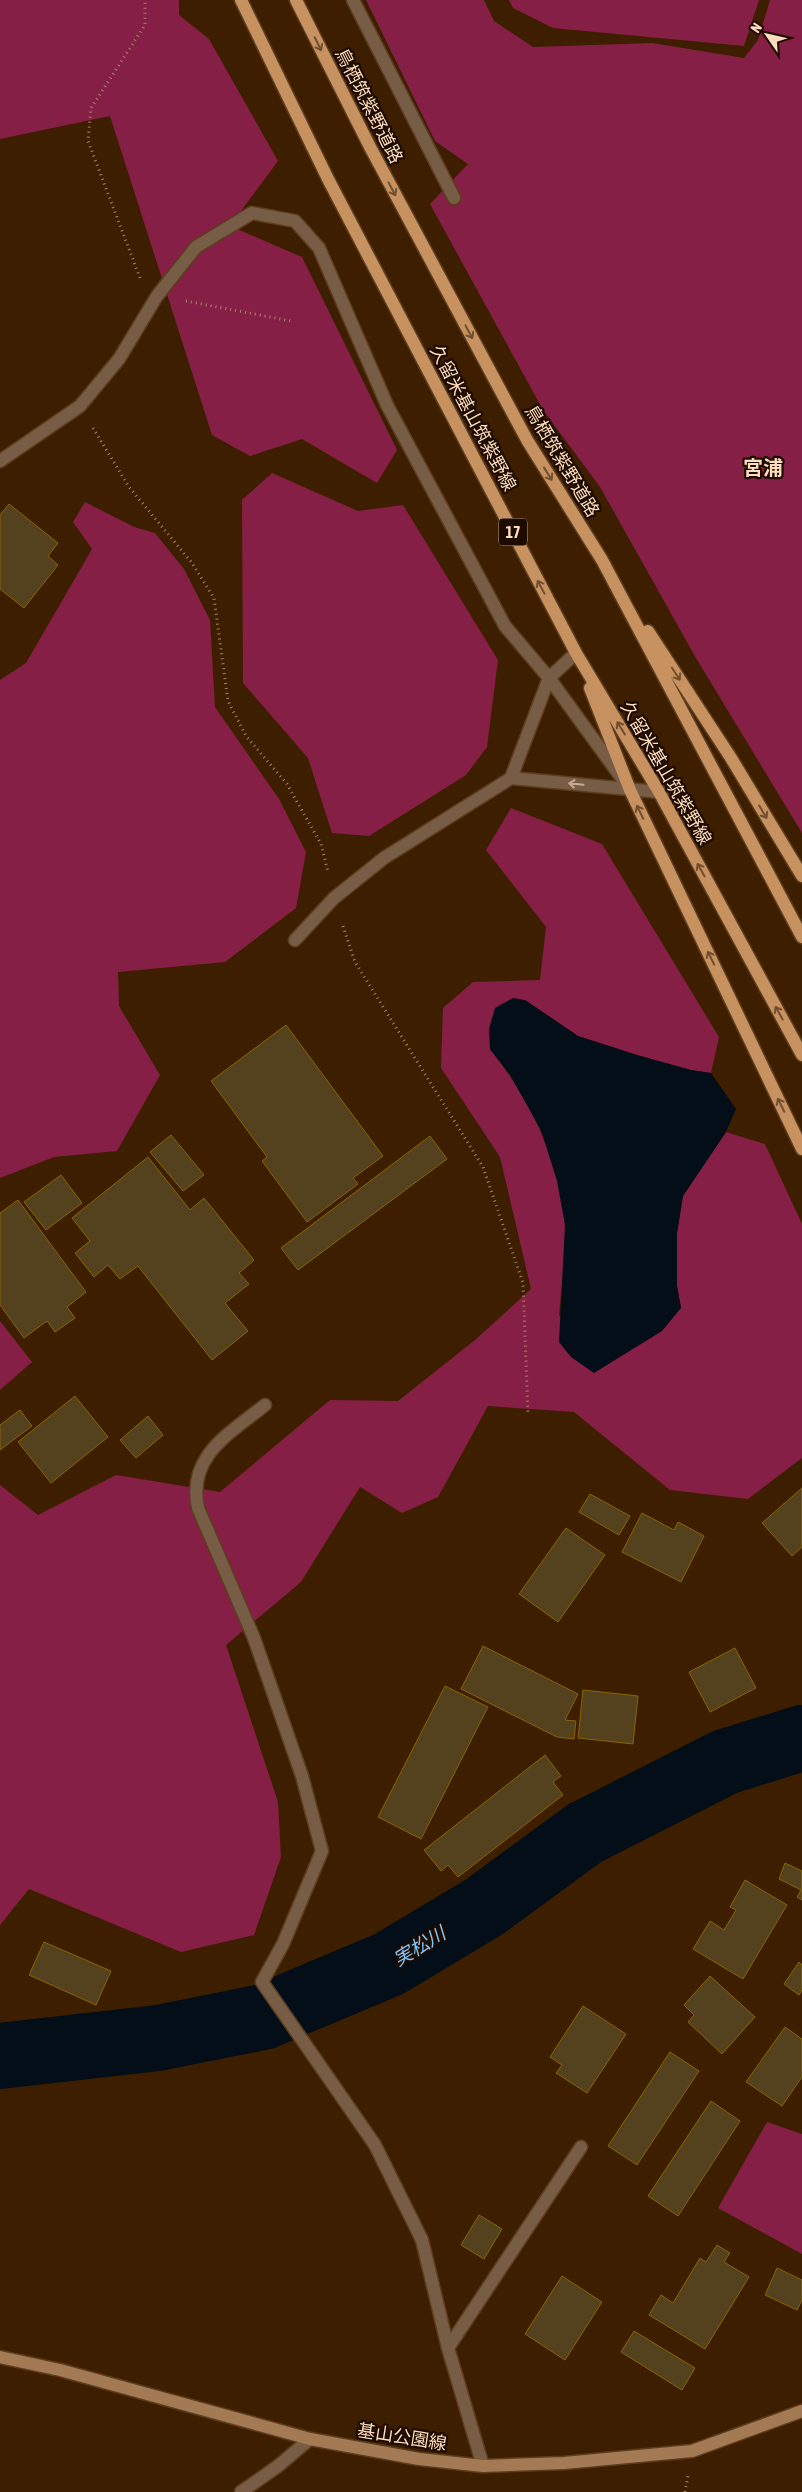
<svg xmlns="http://www.w3.org/2000/svg" width="802" height="2492" font-family="'Asap Condensed','Noto Sans JP',sans-serif">
	<style>
		.green { fill: #861f46 }
		.water { fill: #030e18 }
		.lines { fill: none; stroke-linecap: round; stroke-linejoin: round }
		.river { stroke: #030e18; stroke-width: 66 }
		.building { fill: #54421e; stroke: #8a6502 }
		.service-casing { stroke: #5c3d1e; stroke-width: 15 }
		.minor-casing { stroke: #5c3d1e; stroke-width: 15 }
		.secondary-casing { stroke: #5c3d1e; stroke-width: 15 }
		.primary-casing { stroke: #5c3d1e; stroke-width: 15 }
		.path { stroke: #a58567; stroke-width: 3; stroke-dasharray: 1 4; stroke-linecap: butt }
		.service { stroke: #775d46; stroke-width: 12 }
		.minor { stroke: #775d46; stroke-width: 12 }
		.secondary { stroke: #a47a55; stroke-width: 12 }
		.primary { stroke: #c79160; stroke-width: 12 }
		.oneway { stroke: #724e30 }
		.oneway2 { stroke: #c8a98e }
		.labels { text-anchor: middle; stroke-width: 4.5; stroke-linejoin: round; paint-order: stroke }
		.shield { fill: #1d0b00; stroke: #ba9d85; stroke-width: 1 }
		.shield-label { font-size: 16px; font-weight: bold; fill: #fedcbe }
		.street-label { font-size: 18px; fill: #fedcbe; stroke: #1d0b00 }
		.water-label { font-size: 19px; font-style: italic; fill: #81c7fd; stroke: #1d0b00 }
		.quarter-label { font-size: 20px; font-weight: bold; fill: #fedcbe; stroke: #1d0b00 }
	</style>
	<rect width="100%" height="100%" fill="#3d1f00"/>
	<path class="green" d="M0 0H179V15L209 39 278 161 230 226 302 257 397 450 377 483 302 439 250 456 212 435 110 116 0 139Z
		M366 0H484L494 21 533 47 652 43 744 58 758 40 770 0H802V833L696 658 600 487 543 410 430 204 468 164 435 141Z
		M509 0H759L744 46 553 28 513 8Z
		M272 473 358 511 403 505 498 660 487 747 466 775 369 836 332 833 308 758 243 683 242 500Z
		M85 502 134 527 155 533 184 569 210 620 215 707 279 799 306 852 296 908 225 962 118 972 119 1006 160 1075 117 1151 54 1157 0 1178V680L26 663 92 549 73 522Z
		M511 808 602 844 719 1037 711 1073 691 1070 637 1055 578 1036 525 1000 490 1049C529 1098 560 1160 565 1225 567 1254 561 1286 559 1316L681 1308 677 1286V1233L683 1196 726 1132 765 1144 802 1224V1458L748 1499 670 1490 574 1412 488 1406 438 1497 402 1513 360 1487 301 1582 226 1645 278 1802 281 1857 254 1935 181 1952 29 1889 0 1925V1485L38 1515 116 1475 220 1492 330 1400 398 1401 475 1340 531 1289 500 1157 441 1068 443 1008 473 982 540 980 546 927 486 850Z
		M0 1321 32 1362 0 1390Z
		M767 2122 802 2134V2254L718 2208Z"/>
	<path class="water" d="M513 998 525 1000 578 1036 637 1055 691 1070 711 1073 736 1109 726 1132 683 1196 677 1233V1286L681 1308 662 1331 594 1373 571 1357 559 1342 565 1225 557 1181 541 1130 510 1075 490 1049 489 1029 495 1008Z"/>
	<g class="lines">
		<path class="river" d="M0 2056 158 2038 263 2017 389 1964 484 1907 585 1833 725 1762 802 1738"/>
	</g>
	<path class="building" d="M9 504 58 543 48 556 58 565 24 608 0 589V515Z
		M286 1025 383 1156 353 1178 358 1184 307 1222 262 1161 267 1157 211 1081Z
		M171 1135 204 1175 183 1191 150 1152Z
		M430 1136 447 1159 298 1270 281 1248Z
		M148 1157 190 1210 204 1198 254 1260 239 1273 249 1284 225 1303 248 1331 212 1360 138 1266 120 1279 108 1265 94 1277 75 1253 90 1241 72 1218Z
		M61 1175 82 1203 46 1230 24 1202Z
		M18 1200 86 1292 67 1307 75 1318 55 1332 47 1321 24 1338 0 1305V1213Z
		M75 1396 108 1437 51 1483 18 1442Z
		M20 1410 32 1426 0 1450V1425Z
		M148 1416 163 1435 136 1458 120 1440Z
		M802 1488V1547L792 1556 762 1523Z
		M590 1494 630 1516 619 1535 579 1512Z
		M642 1513 674 1530 678 1522 704 1536 681 1582 622 1552Z
		M566 1528 605 1555 558 1622 519 1594Z
		M483 1646 578 1694 565 1720 576 1721 574 1739 557 1737 461 1689Z
		M735 1648 756 1688 710 1712 689 1672Z
		M445 1686 488 1707 421 1839 378 1817Z
		M583 1690 638 1696 633 1744 578 1738Z
		M545 1755 561 1776 553 1782 563 1795 458 1877 448 1865 441 1871 424 1850Z
		M785 1863 802 1871V1900L797 1897 801 1890 779 1879Z
		M745 1880 787 1905 743 1979 693 1949 710 1921 724 1930 736 1910 730 1907Z
		M44 1942 111 1971 96 2005 29 1975Z
		M799 1962 802 1965V1990L799 1995 784 1984Z
		M710 1976 755 2017 722 2054 688 2022 694 2015 684 2005Z
		M583 2006 626 2034 587 2093 556 2073 562 2065 550 2057Z
		M785 2027 802 2039V2077L782 2106 746 2082Z
		M670 2052 699 2071 637 2165 608 2146Z
		M711 2101 740 2121 678 2216 648 2196Z
		M479 2215 502 2229 484 2259 461 2245Z
		M717 2245 730 2253 724 2262 749 2277 705 2349 649 2315 661 2295 673 2303 700 2258 706 2262Z
		M777 2268 802 2280V2300L797 2310 765 2295Z
		M562 2276 602 2302 565 2360 525 2334Z
		M634 2331 695 2368 682 2390 621 2352Z"/>
	<g class="lines">
		<g class="service-casing">
			<path id="service" d="M448 2348 581 2147"/>
		</g>
		<g class="minor-casing">
			<path id="minor" d="M353 0 454 198
				M0 461 80 406 119 359 157 296 196 247 252 213 295 221 319 248 387 405 505 626 549 678 626 784
				M576 653 549 678 511 778 659 792
				M295 940 334 898 384 858 511 778
				M265 1405C229 1434 187 1456 198 1508L254 1638 302 1776 322 1851 283 1944 262 1982 375 2145 422 2240 448 2348 483 2466
				M241 2492 278 2466 310 2439"/>
		</g>
		<g class="secondary-casing">
			<path id="secondary" d="M0 2357 60 2370 310 2439 419 2459 483 2466 564 2463 692 2451 802 2411"/>
		</g>
		<g class="primary-casing">
			<path id="primary" d="M241 0 328 179 576 653 659 792 802 1055
				M296 0 370 147 527 440 602 560 802 937
				M648 631 731 758 802 876
				M590 688 630 790 802 1149"/>
		</g>
		<path class="path" d="M140 278 88 141 91 108 145 25V0
			M186 301 291 321
			M93 428 129 487 192 563 214 598 228 701 246 736 287 784 321 844 328 872
			M343 926 355 962 483 1167 523 1283 528 1415
			M685 2492 688 2476"/>
		<use href="#service" class="service"/>
		<use href="#minor" class="minor"/>
		<use href="#secondary" class="secondary"/>
		<use href="#primary" class="primary"/>
	</g>
	<defs><path id="oneway-shaft" d="M-6 0H5M1.5-3L5.5 0L1.5 3" fill="none" stroke-width="1.6" stroke-linecap="round" stroke-linejoin="round" transform="scale(1.25)"/></defs>
	<g class="oneway">
		<use href="#oneway-shaft" transform="translate(318 44) rotate(64)"/>
		<use href="#oneway-shaft" transform="translate(392 189) rotate(62)"/>
		<use href="#oneway-shaft" transform="translate(469 332) rotate(62)"/>
		<use href="#oneway-shaft" transform="translate(548 474) rotate(58)"/>
		<use href="#oneway-shaft" transform="translate(541 587) rotate(-118)"/>
		<use href="#oneway-shaft" transform="translate(676 674) rotate(57)"/>
		<use href="#oneway-shaft" transform="translate(621 728) rotate(-121)"/>
		<use href="#oneway-shaft" transform="translate(640 812) rotate(-116)"/>
		<use href="#oneway-shaft" transform="translate(763 812) rotate(59)"/>
		<use href="#oneway-shaft" transform="translate(701 870) rotate(-119)"/>
		<use href="#oneway-shaft" transform="translate(711 958) rotate(-116)"/>
		<use href="#oneway-shaft" transform="translate(779 1013) rotate(-119)"/>
		<use href="#oneway-shaft" transform="translate(781 1105) rotate(-116)"/>
	</g>
	<use class="oneway2" href="#oneway-shaft" transform="translate(576 784) rotate(-174)"/>
	<g class="labels">
		<rect class="shield" x="499" y="518.5" width="28" height="27" rx="4"/>
		<g class="shield-label">
			<text x="513" y="538">17</text>
		</g>
		<g class="street-label">
			<text transform="translate(369 106) rotate(63)" y="6">鳥栖筑紫野道路</text>
			<text transform="translate(473 418) rotate(62)" y="6">久留米基山筑紫野線</text>
			<text transform="translate(562 461) rotate(59)" y="6">鳥栖筑紫野道路</text>
			<text transform="translate(666 773) rotate(60)" y="6">久留米基山筑紫野線</text>
			<text transform="translate(402 2437) rotate(9)" y="6">基山公園線</text>
		</g>
		<g class="water-label">
			<text transform="translate(419 1946) rotate(-31)" y="7">実松川</text>
		</g>
		<g class="quarter-label">
			<text x="763" y="475">宮浦</text>
		</g>
	</g>
	<g transform="translate(767 35) rotate(304)" stroke="#1d0b00" stroke-width="4" paint-order="stroke">
	<path d="M0-4L9 19L0 12L-9 19Z" fill="#fedcbe"/>
	<text y="-8" font-size="14" font-weight="bold" text-anchor="middle" fill="#fedcbe">N</text>
	</g>
</svg>
